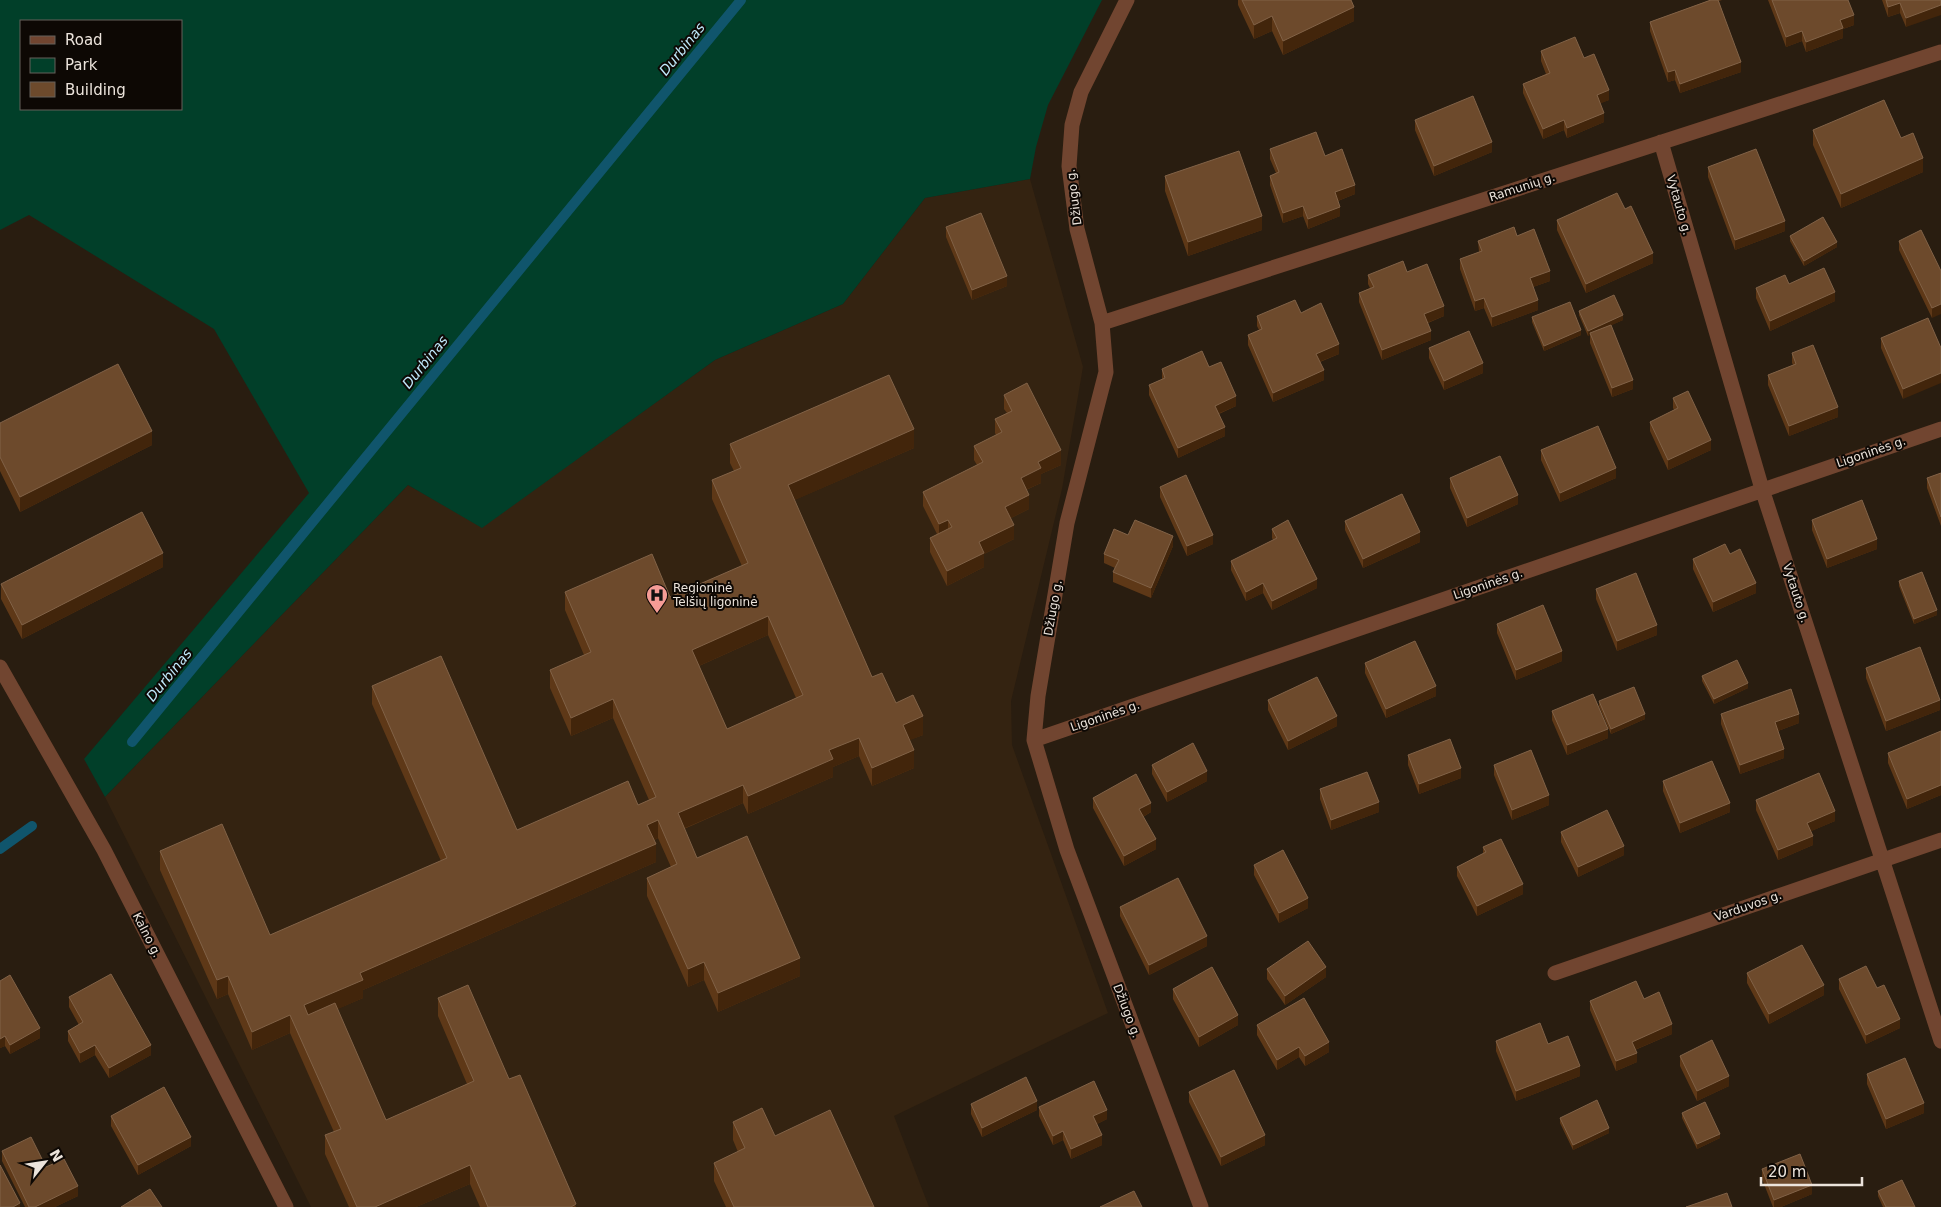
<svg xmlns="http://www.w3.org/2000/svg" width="1941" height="1207" font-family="'DejaVu Sans',sans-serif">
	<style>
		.built { fill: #342311 }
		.green { fill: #013f29; fill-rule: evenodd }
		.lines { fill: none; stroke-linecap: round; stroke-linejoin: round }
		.stream { stroke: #10556c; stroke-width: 10 }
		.minor { stroke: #714530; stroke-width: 15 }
		.wall { fill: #5e3817; fill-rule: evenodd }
		.shaded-wall { fill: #42250b }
		.building { fill: #6d4a2c; stroke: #816247; fill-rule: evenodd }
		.labels { text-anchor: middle; stroke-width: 4; stroke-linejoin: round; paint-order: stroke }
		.street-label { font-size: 12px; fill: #ebe3db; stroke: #0d0804 }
		.poi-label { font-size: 12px; fill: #ebe3db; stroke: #0d0804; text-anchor: start }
		.water-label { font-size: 14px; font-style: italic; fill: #c1eafc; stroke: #0d0804 }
	</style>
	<rect width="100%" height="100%" fill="#291d10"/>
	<path class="built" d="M1030 179 1083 367 1062 489 1011 701 1012 745 1108 1013 894 1116 929 1207H311L105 797 408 485 482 527 715 360 843 304 925 198Z"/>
	<path class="green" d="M0 0H1102L1048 105 1036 147 1030 179 925 198 843 304 715 360 482 528 408 485 105 797 84 759 309 493 214 329 29 215 0 230ZM21 21H181V109H21Z"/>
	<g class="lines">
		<path class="stream" d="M132 742 741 0
			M0 849 32 826"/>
		<path class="minor" d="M1127 0 1081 92 1072 125 1069 166 1077 229 1102 323 1106 372 1067 523 1038 696 1034 740 1067 850 1201 1207
			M1661 142 1762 489 1941 1041
			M1102 323 1941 52
			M0 667 104 850 286 1207
			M1034 740 1941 429
			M1555 973 1941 840"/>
	</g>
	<path class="wall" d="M1238 0H1351L1354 21 1283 55 1272 31 1254 39 1238 5Z
		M1710 0H1722L1719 1 1741 72 1680 93 1675 80 1668 82 1650 31V22Z
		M1768 0H1848L1854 25 1843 29V38L1806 52 1802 41 1786 47Z
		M1882 0H1941L1906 27 1900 13 1888 17Z
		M1541 51 1584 58 1609 100 1600 103 1604 122 1567 138 1564 130 1543 139 1523 93V84L1546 74 1541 61Z
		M1415 120 1492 152 1434 176 1415 130Z
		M1813 130 1901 138 1923 172 1841 208 1813 145Z
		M1270 149 1325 156 1355 194 1338 201 1340 216 1308 229 1303 216 1283 223 1270 185V176L1276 173 1270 159Z
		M1708 167 1785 231 1735 250 1708 177Z
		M1165 176 1262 230 1188 256 1165 191Z
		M1625 209 1653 263 1586 293 1557 230V220Z
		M946 227 1007 286 972 300 946 237Z
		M1517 236 1550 281 1533 287 1538 310 1492 327 1484 308 1475 311 1460 269V259L1479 252 1478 241Z
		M1790 236 1837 247 1804 266 1790 241Z
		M1899 241 1941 271 1932 318 1899 250Z
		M1407 272 1444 316 1428 323 1431 340 1382 360 1359 302V293L1370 288 1368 284V275Z
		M1756 288 1835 301 1770 331 1756 298Z
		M1579 311 1623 320 1604 328 1633 389 1612 397 1590 343V334L1588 336 1579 315Z
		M1301 313 1339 354 1320 362 1324 380 1273 402 1248 345V335L1259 330 1257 326V316Z
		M1532 317 1581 335 1544 351 1532 322Z
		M1928 318 1903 399 1881 348V338Z
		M1429 348 1483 373 1444 390 1429 358Z
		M1792 353 1838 417 1789 436 1768 385V375L1793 365 1792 363Z
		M1209 367 1236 406 1219 414 1225 436 1178 458 1149 395V385L1162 380V369Z
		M1004 395 1061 465 1041 474V483L1026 490 1029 509 1011 518 1014 539 984 554V567L947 586 930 552V538L937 534 923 506V492L977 465 974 460V446L996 435 995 433V419L1007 413 1004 409Z
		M1673 398 1711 450 1668 470 1650 431V422L1674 410 1673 408Z
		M0 423 152 445 20 512 0 471Z
		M730 444 914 448 794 500 872 677 896 703 923 735 909 740 914 768 872 786 859 756 833 767V777L748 814 743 803 684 829 697 858 800 976 718 1012 704 980 688 987 647 896V878L671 867 658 838 654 840 656 862 363 990V998L337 1009 386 1120 467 1084 438 1016V998L509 1079 576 1207H480L470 1184 416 1207H349L325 1154V1135L334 1132 290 1033 252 1050 228 994 217 999 160 870V851L270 935 441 861 372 704V686L517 830 638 805 649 800 613 718 571 736 550 688V670L584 655 565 610V592L670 597 742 566 712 499V480L734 471 730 463ZM768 635 796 698 727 729 699 666Z
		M1541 450 1616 478 1560 502 1541 460Z
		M1941 473V526L1927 488V478Z
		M1450 478 1518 504 1467 527 1450 488Z
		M1160 487 1213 544 1187 556 1160 497Z
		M1812 520 1877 549 1827 568 1812 530Z
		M1345 521 1420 542 1363 568 1345 530Z
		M1272 529 1317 588 1272 610 1263 593 1246 601 1231 570V561L1273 540 1272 538Z
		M1128 535 1173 546 1151 598 1113 582V572L1115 568 1104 563V554Z
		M1730 554 1756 593 1713 612 1693 569V559Z
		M163 567 22 639 1 599V584Z
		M1899 581 1937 615 1914 624 1899 586Z
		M1596 589 1657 635 1617 651 1596 599Z
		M1497 624 1562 661 1516 680 1497 633Z
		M1365 663 1436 696 1386 718 1365 673Z
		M1866 668 1940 710 1886 731 1866 678Z
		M1702 676 1748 688 1714 704 1702 681Z
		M1268 700 1337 726 1288 750 1268 710Z
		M1599 701 1645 719 1611 734 1599 706Z
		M1552 711 1608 738 1567 755 1552 720Z
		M1721 714 1799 723 1778 731 1784 758 1740 774 1721 724Z
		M1941 731V795L1907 809 1888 763V753Z
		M1408 755 1461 778 1419 794 1408 765Z
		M1152 765 1207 781 1167 802 1152 774Z
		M1494 765 1549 805 1512 820 1494 775Z
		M1663 781 1730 812 1680 833 1663 791Z
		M1320 789 1379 812 1331 830 1320 799Z
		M1093 798 1151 812 1143 817 1156 849 1124 866 1093 808Z
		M1756 800 1835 821 1811 831 1813 845 1778 860 1756 810Z
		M1561 832 1624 855 1578 877 1561 842Z
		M1483 847 1523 894 1477 916 1457 876V867L1483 854Z
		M1254 865 1308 908 1279 923 1254 875Z
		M1120 907 1207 946 1149 975 1120 916Z
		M1267 969 1326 977 1285 1005 1267 979Z
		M1747 973 1824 995 1769 1024 1747 983Z
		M1839 979 1877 988 1900 1028 1866 1044 1839 989Z
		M0 981 40 1038 10 1054 5 1046 0 1048Z
		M1173 989 1238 1025 1199 1047 1173 999Z
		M69 997 151 1055 109 1078 95 1055 80 1063 68 1041V1031L79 1025 69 1007Z
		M1644 999 1672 1034 1635 1050 1637 1062 1616 1071 1590 1010V1001Z
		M1257 1025 1329 1052 1305 1066 1299 1057 1277 1070 1257 1035Z
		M1496 1041 1548 1044 1580 1076 1516 1101 1496 1051Z
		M1680 1056 1729 1086 1697 1101 1680 1066Z
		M1867 1074 1924 1113 1886 1129 1867 1084Z
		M1189 1092 1265 1145 1221 1166 1189 1102Z
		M971 1104 1037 1110 982 1137 971 1114Z
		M1039 1107 1107 1119 1097 1124 1102 1145 1071 1159 1063 1140 1053 1145 1039 1116Z
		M1682 1113 1720 1138 1697 1149 1682 1118Z
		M111 1116 191 1146 138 1175 111 1126Z
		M1560 1118 1609 1133 1573 1150 1560 1123Z
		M733 1122 775 1136 874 1207H726L714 1181V1163L738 1152 733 1140Z
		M2 1151 46 1167 78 1196 55 1207H25L2 1161Z
		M1762 1169 1812 1194 1781 1207H1773L1762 1179Z
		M1878 1191 1915 1207H1883L1878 1196Z"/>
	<path class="shaded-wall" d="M1900 3V13L1888 17V7Z
		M1941 5V15L1906 27V18Z
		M1354 7V21L1283 55V41Z
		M1854 15V25L1843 29V38L1806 52V42L1840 20Z
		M1272 16V31L1254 39V25Z
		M1802 31V41L1786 47V37Z
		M1741 62V72L1680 93V84Z
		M1675 70V80L1668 82V72Z
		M1609 90V100L1597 105V95Z
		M1604 113V122L1567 138V128Z
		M1564 120V130L1543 139V129Z
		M1492 142V152L1434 176V166Z
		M1923 158V172L1841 208V194Z
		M1355 185V194L1335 202V192Z
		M1303 206V216L1283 223V213Z
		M1340 207V216L1308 229V219Z
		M1262 216V230L1188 256V242Z
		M1785 221V231L1735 250V240Z
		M1837 242V247L1804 266V261Z
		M1653 253V263L1586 293V284Z
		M1550 271V281L1530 288V278Z
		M1007 276V286L972 300V290Z
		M1835 292V301L1770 331V321Z
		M1484 298V308L1475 311V301Z
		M1538 300V310L1492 327V317Z
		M1941 304V314L1932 318V308Z
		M1444 306V316L1424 324V314Z
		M1623 315V320L1588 336V331Z
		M1581 330V335L1544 351V346Z
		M1431 331V340L1382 360V350Z
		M1339 344V354L1316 363V354Z
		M1483 363V373L1444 390V381Z
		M1324 370V380L1273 402V393Z
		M1941 373V383L1903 399V389Z
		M1633 380V389L1612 397V388Z
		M1236 396V406L1215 415V406Z
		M1838 407V417L1789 436V426Z
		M1225 427V436L1178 458V448Z
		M914 429V448L788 503V485Z
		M152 431V445L20 512V497Z
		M1711 440V450L1668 470V460Z
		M1061 450V465L1041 474V483L1021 492V478L1038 462Z
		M1616 468V478L1560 502V493Z
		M1029 495V509L1005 521V507Z
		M1518 495V504L1467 527V518Z
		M948 520V534L939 539V524Z
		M1014 525V539L984 554V567L947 586V571L979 542Z
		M1420 532V542L1363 568V559Z
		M1213 535V544L1187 556V546Z
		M1173 536V546L1151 598V588Z
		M1877 539V549L1827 568V559Z
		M163 553V567L22 639V625Z
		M1317 579V588L1272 610V601Z
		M1263 583V593L1246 601V592Z
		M1756 583V593L1713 612V602Z
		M1937 610V615L1914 624V619Z
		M768 616V635L692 669V650Z
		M1657 625V635L1617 651V641Z
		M1562 651V661L1516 680V670Z
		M1748 683V688L1714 704V699Z
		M1436 686V696L1386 718V709Z
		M613 699V718L571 736V718Z
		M1940 700V710L1886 731V721Z
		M1645 714V719L1611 734V729Z
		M1799 714V723L1775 732V722Z
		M923 716V735L903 743V725Z
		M1337 716V726L1288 750V741Z
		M1608 729V738L1567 755V745Z
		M859 738V756L833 767V777L748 814V796L829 750Z
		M1784 749V758L1740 774V765Z
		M914 750V768L872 786V768Z
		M1461 768V778L1419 794V784Z
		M1207 771V781L1167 802V792Z
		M743 785V803L678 831V813Z
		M1941 785V795L1907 809V799Z
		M1549 795V805L1512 820V810Z
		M1379 802V812L1331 830V820Z
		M1151 803V812L1139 819V809Z
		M1730 803V812L1680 833V823Z
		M1835 811V821L1807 833V823Z
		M658 820V838L647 843V825Z
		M1813 836V845L1778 860V850Z
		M1156 839V849L1124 866V856Z
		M656 844V862L363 990V998L304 1024V1005L360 973Z
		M1624 846V855L1578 877V867Z
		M1523 884V894L1477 916V906Z
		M1308 898V908L1279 923V913Z
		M1207 936V946L1149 975V965Z
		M800 958V976L718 1012V993Z
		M704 962V980L688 987V969Z
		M1326 967V977L1285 1005V996Z
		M228 976V994L217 999V980Z
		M1824 985V995L1769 1024V1014Z
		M290 1015V1033L252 1050V1032Z
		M1238 1015V1025L1199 1047V1037Z
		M1900 1019V1028L1866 1044V1035Z
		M1672 1024V1034L1632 1051V1042Z
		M40 1028V1038L10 1054V1045Z
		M5 1036V1046L0 1048V1039Z
		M1329 1042V1052L1305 1066V1056Z
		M95 1045V1055L80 1063V1053Z
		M151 1045V1055L109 1078V1068Z
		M1299 1047V1057L1277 1070V1060Z
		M1637 1053V1062L1616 1071V1061Z
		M1580 1066V1076L1516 1101V1091Z
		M1729 1076V1086L1697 1101V1091Z
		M1037 1101V1110L982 1137V1128Z
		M1924 1103V1113L1886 1129V1119Z
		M1107 1110V1119L1093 1126V1116Z
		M1609 1128V1133L1573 1150V1145Z
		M1063 1131V1140L1053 1145V1136Z
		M1720 1134V1138L1697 1149V1144Z
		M1102 1135V1145L1071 1159V1149Z
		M1265 1135V1145L1221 1166V1157Z
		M191 1137V1146L138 1175V1165Z
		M470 1165V1184L416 1207H375Z
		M1812 1185V1194L1781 1207H1774V1200Z
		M78 1186V1196L55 1207H35Z
		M20 1203V1207H13Z"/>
	<path class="building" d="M1242 0H1351L1354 7 1283 41 1272 16 1254 25Z
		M1711 0H1718L1741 62 1680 84 1675 70 1668 72 1650 22Z
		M1772 0H1848L1854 15 1840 20 1843 28 1806 42 1802 31 1786 37Z
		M1886 0H1941V5L1906 18 1900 3 1888 7Z
		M1575 37 1584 58 1594 54 1609 90 1597 95 1604 113 1567 128 1564 120 1543 129 1523 84 1550 73 1541 51Z
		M1473 96 1492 142 1434 166 1415 120Z
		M1884 100 1901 138 1913 133 1923 158 1841 194 1813 130Z
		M1316 132 1325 156 1342 149 1355 185 1335 192 1340 207 1308 219 1303 206 1283 213 1270 176 1279 172 1270 149Z
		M1756 149 1785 221 1735 240 1708 167Z
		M1239 151 1262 216 1188 242 1165 176Z
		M1617 193 1625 209 1631 206 1653 253 1586 284 1557 220Z
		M981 213 1007 276 972 290 946 227Z
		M1823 217 1837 242 1804 261 1790 236Z
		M1514 227 1517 236 1534 229 1550 271 1530 278 1538 300 1492 317 1484 298 1475 301 1460 259 1482 251 1478 241Z
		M1921 230 1941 271V304L1932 308 1899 241Z
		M1403 261 1407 272 1427 264 1444 306 1424 314 1431 331 1382 350 1359 293 1374 287 1368 275Z
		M1824 268 1835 292 1770 321 1756 288 1785 275 1789 284Z
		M1614 295 1623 315 1588 331 1579 311Z
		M1295 300 1301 313 1321 303 1339 344 1316 354 1324 370 1273 393 1248 335 1262 329 1257 316Z
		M1570 302 1581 330 1544 346 1532 317Z
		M1928 318 1941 348V373L1903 389 1881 338Z
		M1611 325 1633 380 1612 388 1590 333Z
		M1469 331 1483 363 1444 381 1429 348Z
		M1813 345 1838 407 1789 426 1768 375 1796 364 1792 353Z
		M1202 351 1209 367 1221 362 1236 396 1215 406 1225 427 1178 448 1149 385 1165 378 1162 369Z
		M118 364 152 431 20 497 0 457V423Z
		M889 375 914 429 788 485 872 677 882 673 896 703 913 695 923 716 903 725 914 750 872 768 859 738 829 750 833 759 748 796 743 785 678 813 697 858 747 836 800 958 718 993 704 962 688 969 647 878 677 864 658 820 647 825 656 844 360 973 363 980 304 1005 308 1015 335 1003 386 1120 474 1081 438 998 468 985 509 1079 520 1075 576 1204 571 1207H488L470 1165 375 1207H357L325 1135 341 1129 290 1015 252 1032 228 976 217 980 160 851 222 824 270 935 447 858 372 686 441 656 517 830 628 781 638 805 656 797 613 699 571 718 550 670 591 652 565 592 652 554 670 597 748 563 712 480 741 468 730 444ZM768 616 803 695 727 729 692 650Z
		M1027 383 1061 450 1038 462 1041 468 1021 478 1029 495 1005 507 1014 525 979 542 984 553 947 571 930 538 952 527 948 520 939 524 923 492 983 462 974 446 1002 432 995 419 1012 411 1004 395Z
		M1688 391 1711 440 1668 460 1650 422 1678 408 1673 398Z
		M1598 426 1616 468 1560 493 1541 450Z
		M1500 456 1518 495 1467 518 1450 478Z
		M1941 473V517L1927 478Z
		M1186 475 1213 535 1187 546 1160 487Z
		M1402 494 1420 532 1363 559 1345 521Z
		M1862 500 1877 539 1827 559 1812 520Z
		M142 512 163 553 22 625 1 584Z
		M1135 520 1173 536 1151 588 1113 572 1119 560 1104 554 1114 529 1128 535Z
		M1288 520 1317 579 1272 601 1263 583 1246 592 1231 561 1277 538 1272 529Z
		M1725 544 1730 554 1740 549 1756 583 1713 602 1693 559Z
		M1922 572 1937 610 1914 619 1899 581Z
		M1636 573 1657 625 1617 641 1596 589Z
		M1543 605 1562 651 1516 670 1497 624Z
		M1415 641 1436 686 1386 709 1365 663Z
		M1920 647 1940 700 1886 721 1866 668Z
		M1737 660 1748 683 1714 699 1702 676Z
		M1317 677 1337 716 1288 741 1268 700Z
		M1634 687 1645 714 1611 729 1599 701Z
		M1791 689 1799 714 1775 722 1784 749 1740 765 1721 714Z
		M1593 694 1608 729 1567 745 1552 711Z
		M1941 731V785L1907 799 1888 753Z
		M1450 739 1461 768 1419 784 1408 755Z
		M1193 743 1207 771 1167 792 1152 765Z
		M1531 750 1549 795 1512 810 1494 765Z
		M1712 761 1730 803 1680 823 1663 781Z
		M1367 772 1379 802 1331 820 1320 789Z
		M1819 773 1835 811 1807 823 1813 836 1778 850 1756 800Z
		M1136 774 1151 803 1139 809 1156 839 1124 856 1093 798Z
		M1607 810 1624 846 1578 867 1561 832Z
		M1501 839 1523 884 1477 906 1457 867 1486 852 1483 847Z
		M1283 850 1308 898 1279 913 1254 865Z
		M1178 878 1207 936 1149 965 1120 907Z
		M1308 941 1326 967 1285 996 1267 969Z
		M1802 945 1824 985 1769 1014 1747 973Z
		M1866 966 1877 988 1884 985 1900 1019 1866 1035 1839 979Z
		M1212 967 1238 1015 1199 1037 1173 989Z
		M111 974 151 1045 109 1068 95 1045 80 1053 68 1031 83 1022 69 997Z
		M10 975 40 1028 10 1045 5 1036 0 1039V981Z
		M1636 981 1644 999 1659 992 1672 1024 1632 1042 1637 1053 1616 1061 1590 1001Z
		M1304 998 1329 1042 1305 1056 1299 1047 1277 1060 1257 1025Z
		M1540 1023 1548 1044 1568 1036 1580 1066 1516 1091 1496 1041Z
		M1712 1040 1729 1076 1697 1091 1680 1056Z
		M1905 1058 1924 1103 1886 1119 1867 1074Z
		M1234 1070 1265 1135 1221 1157 1189 1092Z
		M1026 1077 1037 1101 982 1128 971 1104Z
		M1094 1081 1107 1110 1093 1116 1102 1135 1071 1149 1063 1131 1053 1136 1039 1107Z
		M164 1087 191 1137 138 1165 111 1116Z
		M1597 1100 1609 1128 1573 1145 1560 1118Z
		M1705 1102 1720 1134 1697 1144 1682 1113Z
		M762 1108 775 1136 830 1110 874 1207H734L714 1163 745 1148 733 1122Z
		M31 1137 46 1167 64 1159 78 1186 35 1207H29L2 1151Z
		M1800 1154 1812 1185 1774 1200 1762 1169Z
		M0 1165 20 1203 13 1207H0Z
		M1902 1180 1915 1207H1886L1878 1191Z
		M150 1189 162 1207H121Z
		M1134 1191 1142 1207H1100Z
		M1727 1193 1732 1207H1686Z"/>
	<defs>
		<g id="hospital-pin" transform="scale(1.125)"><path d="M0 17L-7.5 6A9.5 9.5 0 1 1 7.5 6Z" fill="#f59c96" stroke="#0d0804"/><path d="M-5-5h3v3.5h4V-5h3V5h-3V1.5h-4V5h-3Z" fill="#111"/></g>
	</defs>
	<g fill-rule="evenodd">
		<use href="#hospital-pin" x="657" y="595"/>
	</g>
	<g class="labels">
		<g class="street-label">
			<text transform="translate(1522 187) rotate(-18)" y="4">Ramunių g.</text>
			<text transform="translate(1074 197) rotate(-97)" y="4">Džiugo g.</text>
			<text transform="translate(1679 205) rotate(74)" y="4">Vytauto g.</text>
			<text transform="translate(1871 452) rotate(-19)" y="4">Ligoninės g.</text>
			<text transform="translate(1488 584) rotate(-19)" y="4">Ligoninės g.</text>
			<text transform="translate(1796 593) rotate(72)" y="4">Vytauto g.</text>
			<text transform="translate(1053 608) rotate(-80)" y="4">Džiugo g.</text>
			<text transform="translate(1105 716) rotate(-19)" y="4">Ligoninės g.</text>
			<text transform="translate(1748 906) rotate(-19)" y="4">Varduvos g.</text>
			<text transform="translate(147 935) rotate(63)" y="4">Kalno g.</text>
			<text transform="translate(1127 1011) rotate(69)" y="4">Džiugo g.</text>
		</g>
		<g class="poi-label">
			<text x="673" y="592">Regioninė<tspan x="673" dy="14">Telšių ligoninė</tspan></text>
		</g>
		<g class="water-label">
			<text transform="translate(682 49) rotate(-51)" y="5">Durbinas</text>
			<text transform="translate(425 362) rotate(-51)" y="5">Durbinas</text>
			<text transform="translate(169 675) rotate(-51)" y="5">Durbinas</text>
		</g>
	</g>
	<rect x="20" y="20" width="162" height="90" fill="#0d0804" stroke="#66605a"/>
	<rect x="30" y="36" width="25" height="8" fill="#714530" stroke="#66605a"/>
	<text x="65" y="45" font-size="15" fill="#ebe3db">Road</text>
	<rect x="30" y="58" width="25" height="15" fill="#013f29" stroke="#66605a"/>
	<text x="65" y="70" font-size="15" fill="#ebe3db">Park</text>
	<rect x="30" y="82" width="25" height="15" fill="#6d4a2c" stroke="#66605a"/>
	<text x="65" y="95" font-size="15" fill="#ebe3db">Building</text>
	<g transform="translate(45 1162) rotate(60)" stroke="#0d0804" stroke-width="4" paint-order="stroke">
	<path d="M0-4L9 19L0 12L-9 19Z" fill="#ebe3db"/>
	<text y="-8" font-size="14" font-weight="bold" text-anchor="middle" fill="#ebe3db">N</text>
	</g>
	<path d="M1761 1177v8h101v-8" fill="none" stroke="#ebe3db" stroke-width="2.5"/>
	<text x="1768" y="1177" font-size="15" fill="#ebe3db" stroke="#0d0804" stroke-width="4" paint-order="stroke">20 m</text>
</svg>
